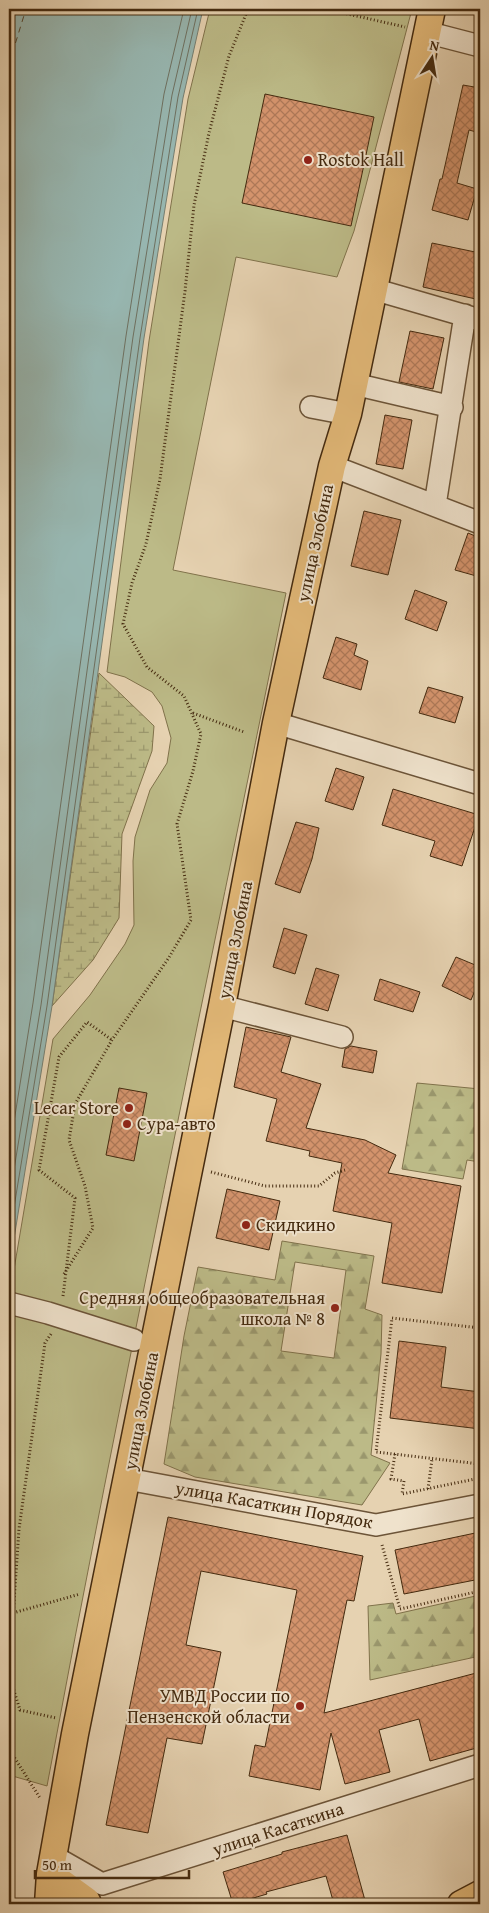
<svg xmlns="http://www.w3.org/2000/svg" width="489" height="1913" font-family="'Gentium Book Plus',serif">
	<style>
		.forest { fill: url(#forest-firs); stroke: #80724b; fill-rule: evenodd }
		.wetland { fill: url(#wetland-marsh); stroke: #80724b }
		.park { fill: #bcba87; stroke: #80724b }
		.water { fill: #97b6b0; stroke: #767e70 }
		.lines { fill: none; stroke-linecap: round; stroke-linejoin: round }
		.shore { stroke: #6e7060; stroke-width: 1 }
		.ferry { stroke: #55462f; stroke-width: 1; stroke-dasharray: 6 5; stroke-linecap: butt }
		.building { fill: url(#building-cross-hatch); stroke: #442a0f }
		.minor-casing { stroke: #6c5438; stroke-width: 24 }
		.major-casing { stroke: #442a0f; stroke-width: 29 }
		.path { stroke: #442a0f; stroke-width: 3; stroke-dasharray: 1 2.5; stroke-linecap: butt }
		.minor { stroke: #efe2cc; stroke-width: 21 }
		.major { stroke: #e3b978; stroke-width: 26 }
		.poi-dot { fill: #8f2418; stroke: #efe2cc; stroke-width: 2 }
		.labels { text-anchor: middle; stroke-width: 4; stroke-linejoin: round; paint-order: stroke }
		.poi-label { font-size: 18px; fill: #442a0f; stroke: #efe2cc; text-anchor: start }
		.street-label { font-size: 18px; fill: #442a0f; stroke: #efe2cc }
	</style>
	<defs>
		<pattern id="forest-firs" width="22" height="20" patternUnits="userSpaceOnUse" patternTransform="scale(1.25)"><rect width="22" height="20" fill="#bcba87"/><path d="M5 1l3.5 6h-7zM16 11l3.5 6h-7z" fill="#9a976d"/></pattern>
		<pattern id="wetland-marsh" width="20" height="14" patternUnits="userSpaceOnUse" patternTransform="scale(1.25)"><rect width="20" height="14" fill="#bcba87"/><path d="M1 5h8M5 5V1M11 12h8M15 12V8" fill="none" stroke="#9a976d"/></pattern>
		<pattern id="building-cross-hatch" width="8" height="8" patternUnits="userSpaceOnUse" patternTransform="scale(1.25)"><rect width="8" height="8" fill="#d3936c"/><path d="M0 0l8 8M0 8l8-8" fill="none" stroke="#ad7857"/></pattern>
	</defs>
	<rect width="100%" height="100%" fill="#e6d2b1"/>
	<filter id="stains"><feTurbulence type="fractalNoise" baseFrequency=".004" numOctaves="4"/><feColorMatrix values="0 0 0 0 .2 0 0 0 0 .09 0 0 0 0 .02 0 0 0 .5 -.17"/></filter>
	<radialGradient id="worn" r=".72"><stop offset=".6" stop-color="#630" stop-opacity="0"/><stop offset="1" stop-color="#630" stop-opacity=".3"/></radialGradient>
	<path class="forest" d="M417 1083 480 1089V1162L467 1160 463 1179 402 1169Z
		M282 1241 374 1256 365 1309 382 1315 381 1354 371 1455 390 1463 362 1505 195 1477 164 1464 184 1336 198 1267 275 1280ZM295 1262 346 1270 334 1358 281 1351Z
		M480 1595V1656L370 1680 368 1606 393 1603 396 1614Z"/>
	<path class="wetland" d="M99 673 154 726 152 751 122 834 119 918 93 960 52 1006Z"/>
	<path class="park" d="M210 9H412L354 231 337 277 236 257 173 570 286 593C205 991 121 1388 47 1786L9 1775V1299L53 1039 90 995 125 944 134 925 133 861 135 837 150 790 167 763 171 738 162 706 152 692 125 677 107 672 149 341 188 99Z"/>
	<path class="water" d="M9 9H203L183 98 144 338 52 1006 9 1269Z"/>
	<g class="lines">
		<path class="shore" d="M9 1153 33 1003 126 336 164 94 184 9
			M9 1200 41 1005 133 337 172 95 192 9
			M9 1238 47 1006 140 338 178 97 198 9"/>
		<path class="ferry" d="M9 64 26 9"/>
	</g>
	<path class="building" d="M463 85 480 88V133L469 130 457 183 477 189 468 220 432 210 440 179H442Z
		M265 94 374 117 351 226 242 203Z
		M432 243 480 253V300L423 287Z
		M410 331 444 338 433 389 399 382Z
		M385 415 412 420 403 469 376 464Z
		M364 511 401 520 388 575 351 566Z
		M468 533 480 538V577L455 570Z
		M415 590 447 602 437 631 405 619Z
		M336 637 357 644 354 655 368 661 361 690 323 678Z
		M428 687 463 697 455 723 419 713Z
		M336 768 364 777 353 810 325 801Z
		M393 789 479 815 462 866 430 856 435 841 382 825Z
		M296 822 319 828 312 859 300 893 275 884Z
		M284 928 307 935 295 974 273 967Z
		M456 957 480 967V978L471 1000 442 986Z
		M316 968 339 975 328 1011 305 1004Z
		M380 979 420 992 413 1012 374 1000Z
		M246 1027 291 1037 281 1072 321 1084 306 1128 365 1140 396 1155 388 1173 461 1186 442 1293 382 1283 392 1223 333 1211 342 1163 309 1156 310 1151 266 1141 277 1099 234 1087Z
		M351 1046 377 1051 373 1073 342 1067 345 1049Z
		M119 1088 147 1093 134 1161 106 1155Z
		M227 1189 280 1201 269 1250 216 1238Z
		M399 1341 446 1347 441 1387 480 1392V1429L390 1418Z
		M168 1517 363 1556 354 1601 347 1600 324 1713 480 1672V1747L430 1761 419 1719 379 1730 390 1772 345 1784 331 1733 320 1790 249 1776 255 1745 265 1747 297 1590 201 1571 186 1645 221 1652 202 1744 167 1738 148 1833 106 1825Z
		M480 1532V1579L404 1594 395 1550Z
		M347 1835 366 1904H334L326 1876 266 1892 267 1894 233 1904 223 1872 282 1854V1852Z"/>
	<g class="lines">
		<g class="minor-casing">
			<path id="minor" d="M426 32 480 46
				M373 289 480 320
				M354 384 452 407
				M311 407 348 414
				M332 466 480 523
				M435 505 465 315
				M276 723 480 784
				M222 1006 342 1037
				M9 1303 48 1313 134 1340
				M127 1479 376 1525 480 1505
				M53 1856 102 1884 480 1765"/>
		</g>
		<g class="major-casing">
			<path id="major" d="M50 1874 87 1901 88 1904
				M48 1904 50 1874 75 1734 222 1006 276 723 332 466 348 414 432 9
				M461 1904 480 1894"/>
		</g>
		<path class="path" d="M326 9 405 27
			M193 713 244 732
			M211 1172 265 1186H319L335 1173 345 1170
			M64 1274 93 1228 85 1186 69 1140 75 1104 112 1040 168 959 191 920 177 824 193 771 201 734 184 696 147 667 123 624 132 583 146 544 160 479 185 291 194 205 209 133 229 56 248 9
			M63 1296 75 1198 39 1170 59 1057 87 1022 112 1040
			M480 1328 392 1318 376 1452 480 1464
			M51 1334 45 1343 19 1529 9 1675 20 1710 56 1718
			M395 1454 391 1479 404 1481 402 1494 480 1478
			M428 1489 432 1459
			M382 1545 400 1609 480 1591
			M13 1613 80 1594
			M9 1749 40 1798"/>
		<use href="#minor" class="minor"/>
		<use href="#major" class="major"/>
	</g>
	<g class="poi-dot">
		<circle cx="308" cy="160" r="5"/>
		<circle cx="129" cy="1108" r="5"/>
		<circle cx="127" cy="1124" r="5"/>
		<circle cx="246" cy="1225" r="5"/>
		<circle cx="335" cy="1308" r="5"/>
		<circle cx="300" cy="1706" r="5"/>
	</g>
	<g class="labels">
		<g class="poi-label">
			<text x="318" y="166">Rostok Hall</text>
			<text x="119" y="1114" text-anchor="end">Lecar Store</text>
			<text x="137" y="1130">Сура-авто</text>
			<text x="256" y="1231">Скидкино</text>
			<text x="325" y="1304" text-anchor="end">Средняя общеобразовательная<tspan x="325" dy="21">школа № 8</tspan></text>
			<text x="290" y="1702" text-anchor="end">УМВД России по<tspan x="290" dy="21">Пензенской области</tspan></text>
		</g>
		<g class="street-label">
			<text transform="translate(315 543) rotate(-78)" y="6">улица Злобина</text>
			<text transform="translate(235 940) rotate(-79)" y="6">улица Злобина</text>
			<text transform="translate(141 1411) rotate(-79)" y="6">улица Злобина</text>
			<text transform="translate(274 1505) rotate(10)" y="6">улица Касаткин Порядок</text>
			<text transform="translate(278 1829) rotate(-18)" y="6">улица Касаткина</text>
		</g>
	</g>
	<rect width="489" height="1913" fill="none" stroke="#e6d2b1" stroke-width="30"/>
	<rect x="10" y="10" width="469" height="1893" fill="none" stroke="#442a0f" stroke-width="2.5"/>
	<rect x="15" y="15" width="459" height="1883" fill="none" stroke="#442a0f"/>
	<g transform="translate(432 58) rotate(12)" stroke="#efe2cc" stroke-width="4" paint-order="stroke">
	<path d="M0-4L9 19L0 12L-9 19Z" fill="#442a0f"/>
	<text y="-8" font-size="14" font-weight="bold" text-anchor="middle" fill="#442a0f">N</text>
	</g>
	<path d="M35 1870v8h154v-8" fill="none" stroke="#442a0f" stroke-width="2.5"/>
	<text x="42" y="1870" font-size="15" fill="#442a0f" stroke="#efe2cc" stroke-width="4" paint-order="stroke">50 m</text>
	<rect width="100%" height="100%" filter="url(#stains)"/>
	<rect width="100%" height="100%" fill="url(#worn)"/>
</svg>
